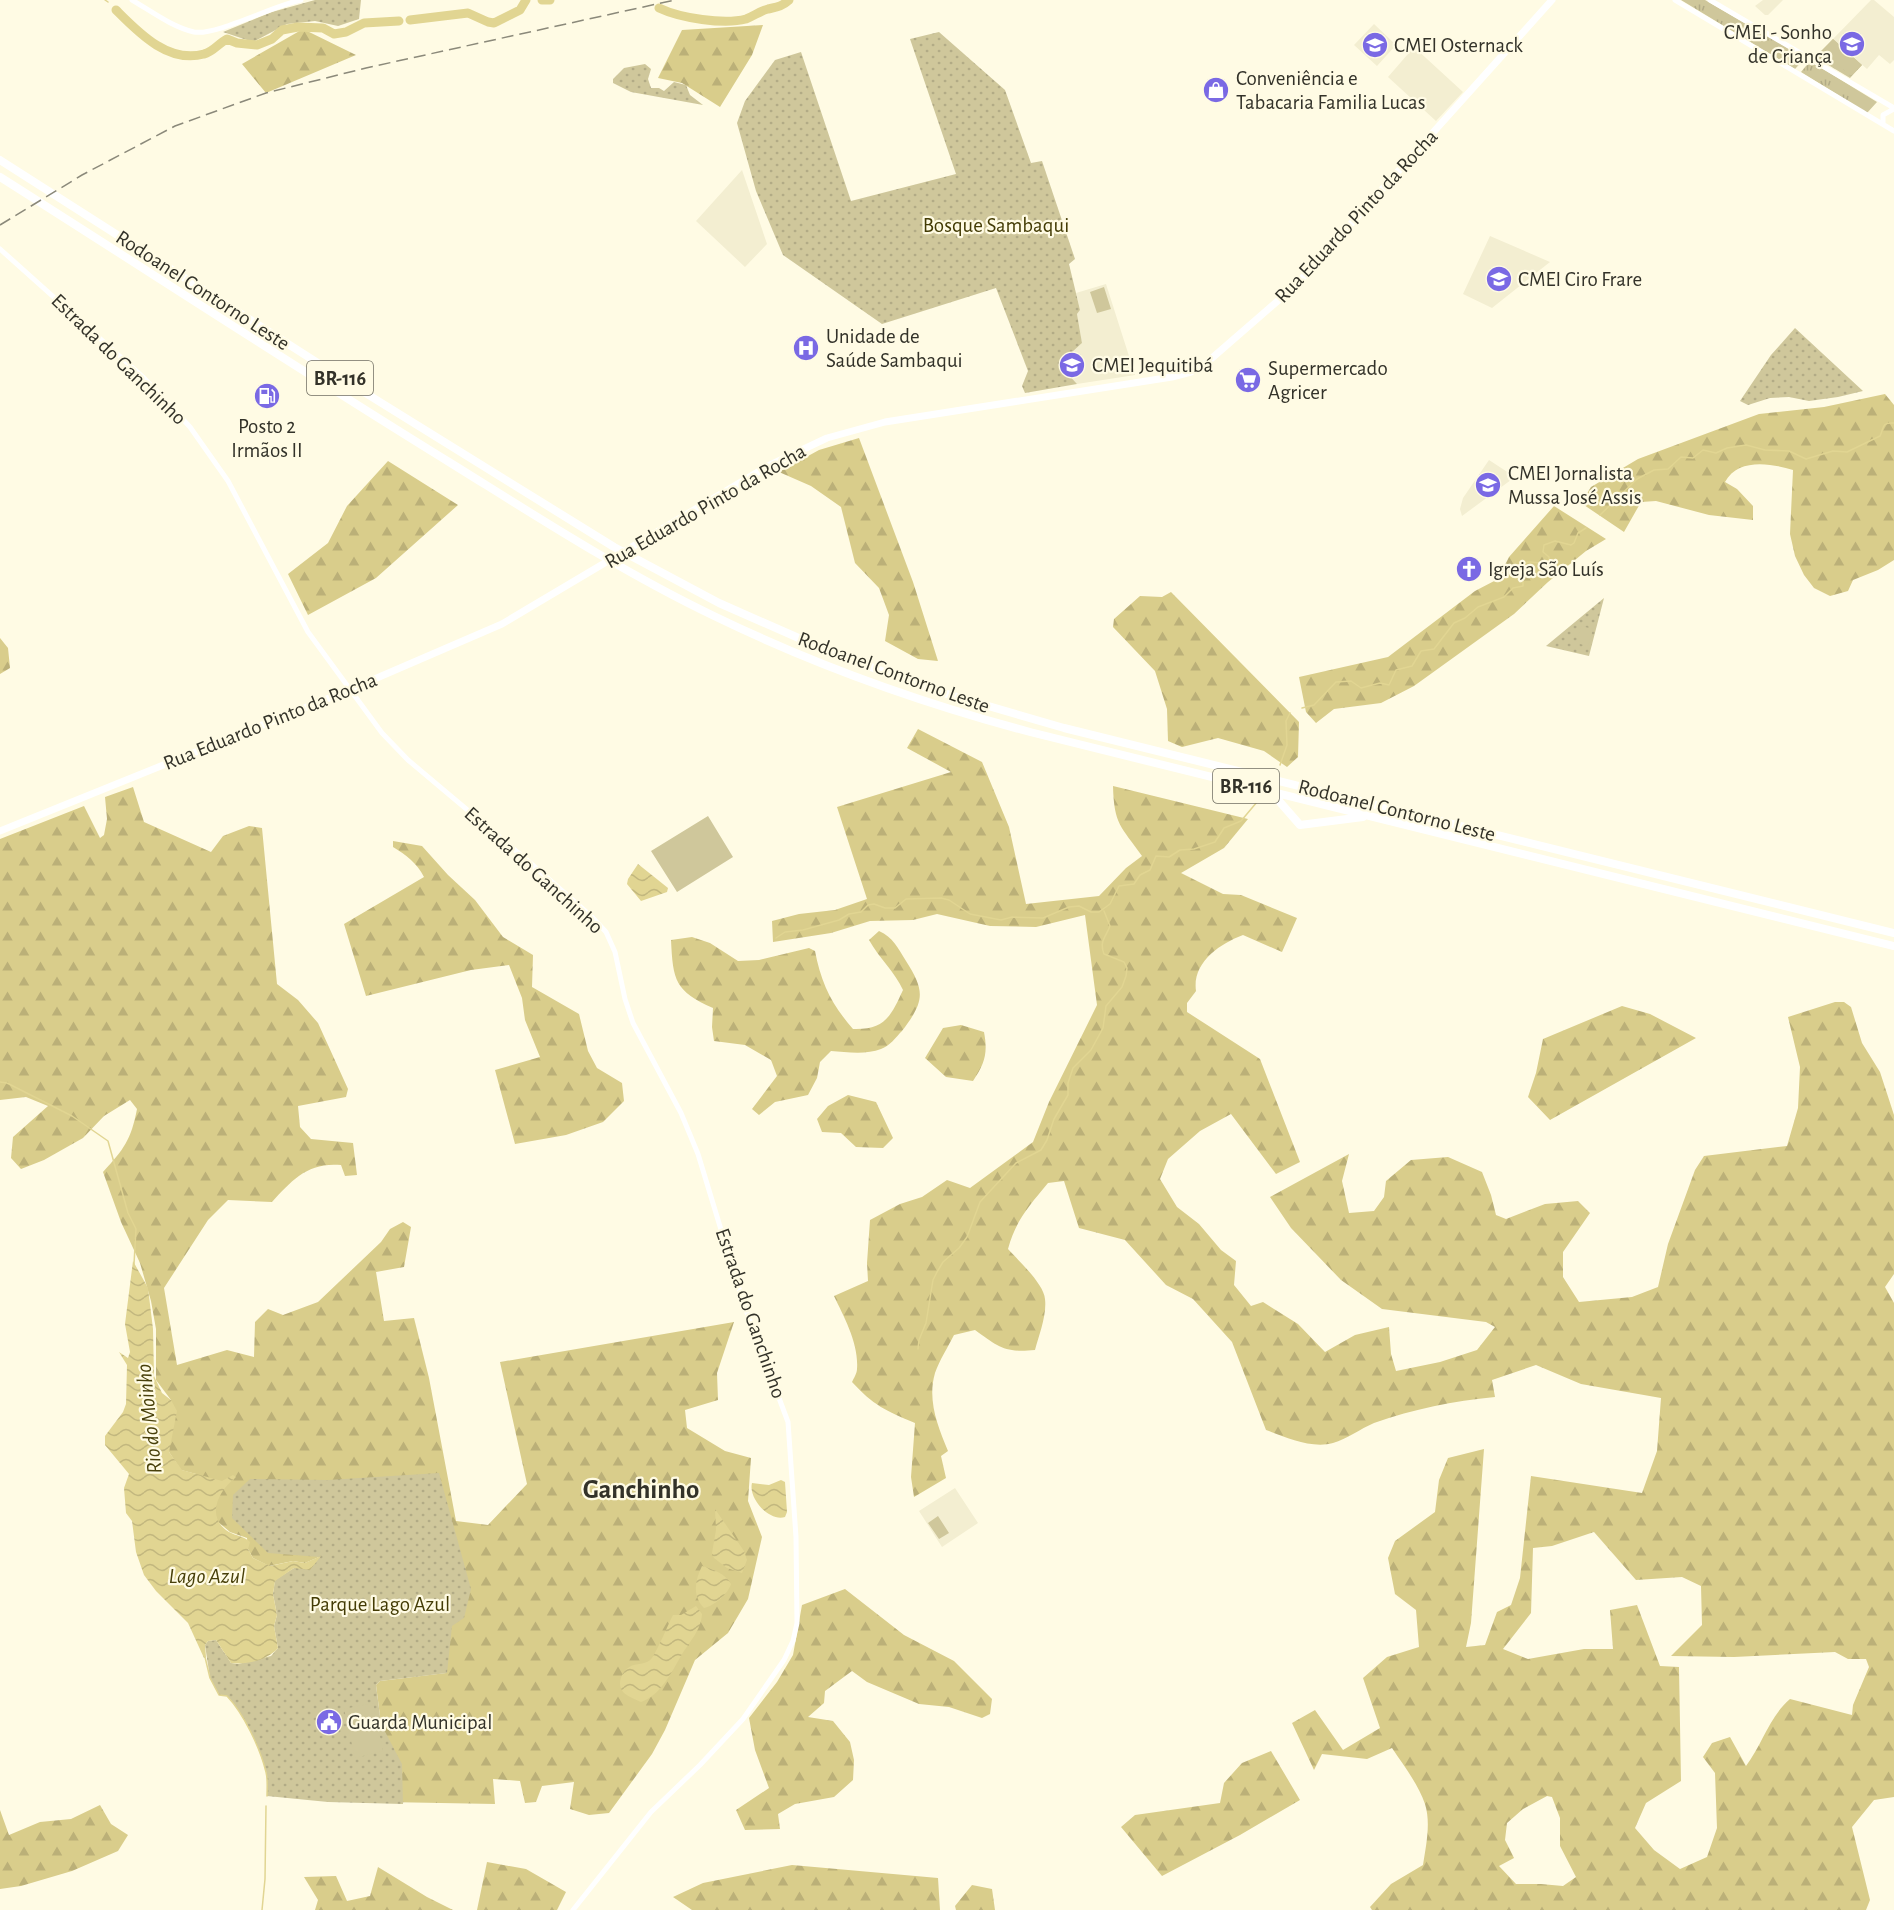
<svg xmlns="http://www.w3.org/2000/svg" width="1894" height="1910" font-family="'Alegreya Sans',sans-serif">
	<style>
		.built { fill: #f3eed1 }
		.grass { fill: url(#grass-tufts) }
		.forest { fill: url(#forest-firs); fill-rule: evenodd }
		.park { fill: url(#park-dots) }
		.garden { fill: #cfc79b }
		.water { fill: url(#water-waves) }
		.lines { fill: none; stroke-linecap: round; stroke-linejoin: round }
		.stream { stroke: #e1d592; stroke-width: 1.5 }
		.river { stroke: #e1d592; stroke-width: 9 }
		.minor { stroke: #fff; stroke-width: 5 }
		.major { stroke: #fff; stroke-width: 7 }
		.highway { stroke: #fff; stroke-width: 8 }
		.rail { stroke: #8b897a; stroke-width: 1.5; stroke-dasharray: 12 6; stroke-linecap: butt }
		.labels { text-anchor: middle; stroke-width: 4.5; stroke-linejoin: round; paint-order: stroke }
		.shield { fill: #fffbe4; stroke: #706e61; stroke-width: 1.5 }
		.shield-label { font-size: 20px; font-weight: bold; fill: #333229 }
		.poi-label { font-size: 21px; fill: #333229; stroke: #fffbe4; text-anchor: start }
		.street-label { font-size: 21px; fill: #333229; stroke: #fffbe4 }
		.park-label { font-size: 21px; fill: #433b04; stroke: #fffbe4 }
		.water-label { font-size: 22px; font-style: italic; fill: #48400a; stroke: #fffbe4 }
		.district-label { font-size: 27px; font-weight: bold; fill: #333229; stroke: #fffbe4 }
	</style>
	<defs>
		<pattern id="grass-tufts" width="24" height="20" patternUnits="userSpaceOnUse" patternTransform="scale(1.5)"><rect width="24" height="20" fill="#cfc79b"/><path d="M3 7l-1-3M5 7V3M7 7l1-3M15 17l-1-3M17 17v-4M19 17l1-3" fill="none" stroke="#b2ab86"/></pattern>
		<pattern id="forest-firs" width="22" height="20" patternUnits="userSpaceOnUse" patternTransform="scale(1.5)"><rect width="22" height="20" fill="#d9cd8b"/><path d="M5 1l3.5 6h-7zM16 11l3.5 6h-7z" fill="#bbb078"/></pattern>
		<pattern id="park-dots" width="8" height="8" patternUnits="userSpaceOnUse" patternTransform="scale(1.5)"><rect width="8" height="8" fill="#cfc79b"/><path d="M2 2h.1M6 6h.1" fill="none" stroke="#b2ab86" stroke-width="1.8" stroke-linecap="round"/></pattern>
		<pattern id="water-waves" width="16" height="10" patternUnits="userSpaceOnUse" patternTransform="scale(1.5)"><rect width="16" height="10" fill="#e1d592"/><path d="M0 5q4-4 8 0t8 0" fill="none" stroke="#c2b77e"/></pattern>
	</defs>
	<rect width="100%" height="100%" fill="#fffbe4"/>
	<path class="built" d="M1763 0H1783L1768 15H1765L1755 6Z
		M1871 0H1874L1894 17V60L1890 64 1879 55 1867 69 1833 39Z
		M1374 24 1396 45 1377 66 1354 45Z
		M1414 47 1463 92 1436 121 1388 77Z
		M742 170 767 244 745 267 696 221Z
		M1490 236 1550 262 1492 308 1463 294Z
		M1106 284 1135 375 1077 384 1059 364 1082 343 1077 314 1080 310 1076 293Z
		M1489 460 1515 477 1462 516 1460 509 1463 498Z
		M955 1488 978 1523 942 1547 919 1511Z"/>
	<path class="grass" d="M1681 0H1705L1805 58 1795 69Z
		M1810 61 1877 102 1867 113 1801 72Z"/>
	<path class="forest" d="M763 25 752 55 720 107 682 83 658 78 682 30Z
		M303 29 356 55 266 93 242 64Z
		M1885 394 1894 405V560L1878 570 1853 580 1848 591 1830 596 1814 588 1804 575 1795 556 1790 534 1793 470C1770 463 1738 458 1725 482L1737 489 1753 506V520L1709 515 1656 501 1641 502 1624 532 1581 503 1591 487 1638 459 1759 414 1824 407Z
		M859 438 913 582 938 661 918 659 885 641 889 615 879 588 855 563 841 507 811 486 779 472 819 450Z
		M388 461 458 505 376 578 308 615 288 574 328 543 347 506Z
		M1554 506 1606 539 1586 551 1548 582 1514 614 1414 686 1381 703 1334 709 1316 723 1306 712 1299 677 1388 657 1475 591 1498 579 1509 557Z
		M1171 592 1299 722 1298 757 1287 767 1264 751 1218 738 1182 747 1168 741 1167 709 1155 671 1113 627 1114 619 1140 596 1162 597Z
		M0 638 8 648 10 668 0 674Z
		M918 729 982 762 1009 827 1026 904 1099 896 1126 868 1142 856C1121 826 1114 825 1113 786L1248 819 1224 848 1181 873 1223 894 1241 895 1297 918 1282 952 1243 935C1219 944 1192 963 1196 991L1187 1003V1012L1260 1059 1300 1162 1276 1174 1231 1114 1200 1131 1168 1159 1160 1179 1177 1207 1199 1224 1221 1250 1236 1261 1234 1285 1251 1306 1263 1302 1298 1324 1325 1352 1355 1335 1389 1327 1391 1354 1396 1371 1440 1362 1477 1350 1495 1327 1486 1322 1382 1309 1341 1280 1291 1228 1270 1197 1349 1154 1342 1181 1349 1213 1374 1211 1384 1197 1386 1181 1411 1160 1448 1157 1482 1172 1491 1195 1496 1215 1506 1219 1545 1204 1578 1201 1590 1213 1563 1252V1277L1579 1302 1632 1297 1658 1287 1668 1244 1695 1170 1704 1156 1787 1146 1798 1108 1800 1067 1788 1017 1835 1002H1844L1851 1007 1862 1043 1880 1072 1894 1115V1274L1885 1287 1894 1303V1797L1874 1800 1852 1827 1870 1900 1866 1910H1372L1370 1907 1391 1884 1423 1865C1426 1846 1431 1823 1425 1804 1418 1784 1404 1766 1392 1748L1367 1759 1322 1754 1314 1770 1292 1723 1315 1710 1343 1750 1380 1728 1363 1678 1387 1657 1419 1647 1416 1610 1395 1594 1388 1558 1395 1541 1435 1512 1439 1480 1448 1458 1484 1449 1471 1623 1466 1647 1485 1645 1497 1612 1511 1605 1520 1578 1531 1476 1642 1493 1657 1451 1661 1398 1581 1384 1536 1365 1492 1380 1495 1397C1453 1401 1414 1409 1374 1423 1360 1429 1347 1439 1333 1443 1311 1449 1286 1437 1266 1430L1232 1342 1193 1299 1166 1285 1125 1240 1079 1228 1064 1181 1048 1183C1029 1206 1016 1220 1008 1249 1018 1260 1044 1284 1045 1299 1047 1315 1039 1335 1035 1350 1004 1353 999 1347 975 1330L954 1335C948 1347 939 1361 935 1373 927 1400 938 1427 948 1451L941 1456 946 1478 914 1497 911 1477 915 1423C886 1411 873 1405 852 1382 854 1378 857 1373 857 1369 859 1344 844 1317 834 1296L868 1281 867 1263 870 1220 900 1204 922 1197 947 1180 970 1188 1033 1142 1049 1102 1097 1005 1085 915 1036 927 990 926 937 914 913 920 870 921 831 933 773 942 772 921 799 914 835 910 867 899 837 807 951 772 907 748ZM1594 1532 1636 1580 1682 1577 1701 1586 1702 1625 1671 1656 1734 1657 1835 1652 1848 1659H1866L1869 1667 1853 1705 1852 1715 1790 1699C1769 1717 1762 1745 1746 1766L1730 1737 1712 1743 1703 1757 1715 1773 1717 1828 1707 1857 1680 1869 1654 1850 1635 1828 1646 1803 1681 1781 1679 1667 1660 1666 1637 1605 1610 1610 1613 1649H1584L1528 1659 1503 1649 1531 1613 1533 1548 1552 1546ZM1547 1796 1552 1797 1560 1818V1846L1576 1877 1563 1886 1541 1884H1516L1499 1866 1514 1858 1505 1840 1507 1823 1523 1809Z
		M133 787 144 822 211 852 223 836 249 826 262 828 277 984 298 1000 318 1023 348 1089 346 1097 298 1106 300 1127 311 1139 353 1143 357 1175 345 1176 341 1165C308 1162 292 1180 272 1202L228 1200 208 1220 164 1288 177 1365 227 1350 254 1357 255 1322 268 1309 283 1315 318 1302 381 1242 390 1229 403 1222 411 1227 404 1267 376 1272 384 1321 414 1318 429 1378 456 1521 488 1525 527 1484 500 1362 734 1322 717 1373 718 1400 685 1410 687 1428 725 1451 751 1458 748 1501 762 1537 748 1599 728 1633 695 1660 665 1730 652 1754 609 1813 589 1815 570 1809 574 1782 542 1786 536 1802 525 1803 520 1781 493 1779 495 1804 386 1802 391 1746 381 1724 376 1685 380 1681 446 1673 319 1557 305 1563 293 1561 269 1566 253 1558 248 1549 247 1538 230 1532 217 1521 196 1474 181 1470 169 1452 171 1400 156 1380V1329L151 1301 140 1263 121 1222 103 1172C124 1149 131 1140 137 1109L130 1100 104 1116 83 1138 44 1160 21 1169 11 1158 13 1137 48 1106 26 1097 0 1100V839L84 806 100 838 104 835 107 819 105 797Z
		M393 841 422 846 448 875 475 900 503 937 533 955 532 987 579 1014 588 1051 597 1068 622 1083 624 1101 603 1122 566 1135 515 1144 495 1070 540 1057 525 1020 522 998 509 965 471 970 366 996 344 924 424 877C417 863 406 855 393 847Z
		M879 931C893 937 898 948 906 961 926 992 924 1002 902 1031 896 1037 890 1046 881 1049 866 1055 846 1052 831 1051L820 1062 817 1078 808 1095 775 1102 759 1115 752 1109 777 1076 771 1060 745 1045 714 1041 712 1027 713 1008C675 991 673 981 671 940L692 937 710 943 738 961 759 960 809 948 815 951C821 983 832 1005 853 1029 885 1030 891 1016 903 990 895 972 879 958 869 940Z
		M1622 1006 1650 1014 1696 1038 1550 1120 1528 1097 1536 1073 1543 1039Z
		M961 1025 984 1032C988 1053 985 1063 973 1081L946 1077 925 1058 943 1028Z
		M848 1095 876 1102 893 1138 883 1148 856 1147 841 1133 822 1132 817 1119 828 1106Z
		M845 1589 904 1635 954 1661 992 1699 990 1714 982 1718 949 1707 919 1704 867 1682 852 1671 825 1691 824 1703 808 1717 833 1721 850 1742 854 1760 853 1780 834 1797 795 1804 778 1814 780 1829 745 1830 736 1810 769 1788 755 1750 749 1718 777 1682 793 1655 802 1605Z
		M1271 1751 1300 1800 1240 1835 1162 1876 1121 1827 1135 1815 1220 1803 1224 1783 1242 1763Z
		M100 1805 111 1824 128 1835 118 1851 72 1871 21 1886 0 1889V1810L9 1835 40 1822 71 1819Z
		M487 1862 526 1869 566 1892 557 1910H477Z
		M792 1865 938 1878 940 1910H692L673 1897 703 1883Z
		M378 1867 427 1897 453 1910H315L318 1900 304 1877 336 1876 347 1901 370 1896Z
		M972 1885 992 1889 995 1910H956L955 1906Z"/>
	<path class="park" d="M315 0H361L359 19 338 26 315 21 287 24 253 42 223 32 272 12Z
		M939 32 1005 90 1031 163 1042 161 1075 259 1069 264 1080 310 1077 314 1082 343 1059 364 1077 384 1025 393 1022 386 1028 371 996 288 882 324 783 255 756 191 737 123 745 101 775 60 801 52 851 201 956 174 910 39Z
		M1833 39 1862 65 1850 78 1815 57Z
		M645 64 651 69 648 79 651 88H659L664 91 674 82 686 85 690 95 703 105 631 92 613 83V79L624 68Z
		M1795 328 1863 391 1838 397 1809 401 1789 397 1770 398 1748 405 1740 401 1771 355Z
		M1604 598 1589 656 1546 646Z
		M439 1473 471 1589 464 1618 452 1626 447 1673 380 1681 376 1685 381 1724 402 1764 403 1804 328 1802 267 1796C267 1789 268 1780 266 1772 260 1748 244 1714 227 1696L219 1695 210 1678 205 1645 208 1641 216 1640 231 1663 238 1664 271 1656 278 1648 274 1626 277 1615 273 1594 275 1580 294 1568 320 1557 268 1553 232 1518 233 1495 250 1479 328 1480Z"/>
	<path class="garden" d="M1833 39 1862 65 1851 76 1822 51Z
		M1104 287 1111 309 1097 313 1090 292Z
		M1581 626 1593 629 1588 646 1576 643Z
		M708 816 733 857 677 892 651 851Z
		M938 1516 949 1533 939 1539 928 1523Z
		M373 1703 383 1751 355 1758 344 1709Z"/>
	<path class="water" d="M638 864 668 888 667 892 641 901 627 884 628 879Z
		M133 1261 148 1288 153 1329 154 1376 162 1393 171 1400 177 1411 169 1452 182 1470 222 1481 233 1475 236 1477C218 1491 205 1517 229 1532 236 1536 244 1536 250 1542L248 1549 253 1558 270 1566 293 1561 305 1563 321 1556 310 1570 294 1568 275 1581 273 1594 277 1615 274 1626 278 1648C268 1660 247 1665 231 1663L216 1640 208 1641 205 1645 206 1657 204 1658 188 1623 156 1591 144 1575 136 1552 132 1521 126 1513 124 1488 129 1474 105 1445V1436L123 1412 126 1404 127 1365 119 1352 128 1358 130 1352 125 1324Z
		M781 1480 785 1482 787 1512 785 1517C769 1522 748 1498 752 1483L769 1485Z
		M715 1509 744 1551 747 1560 742 1573 727 1568 714 1558 712 1553 716 1530Z
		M702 1566C713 1569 726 1574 731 1584 728 1594 714 1606 704 1608 692 1596 695 1580 702 1566Z
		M696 1606 702 1614C701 1631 689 1642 681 1656 671 1673 661 1695 641 1702 635 1699 629 1697 624 1693 616 1685 621 1671 631 1666 638 1663 647 1665 652 1658 660 1645 666 1629 673 1615H681Z"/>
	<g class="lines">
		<path class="stream" d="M105 0 108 2
			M1600 515 1637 479 1654 470 1668 469 1681 457 1693 458 1703 450 1716 453 1727 448 1746 445 1765 450 1789 451 1806 459 1833 451 1847 452 1880 436C1884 428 1881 422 1894 423
			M1302 708 1314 705 1336 682 1351 681 1361 688 1380 683 1389 685 1396 670 1412 666 1421 651 1434 649 1454 623 1465 618 1478 607 1504 597 1513 588 1523 586V581L1519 574C1523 553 1537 567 1549 562V557L1543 552 1544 545 1555 541 1571 545 1574 543 1578 533 1586 528
			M1280 765 1287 745 1286 721 1290 713
			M776 938 785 932 803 930 839 920 849 914 861 912 868 905 874 904 885 908H895L906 899 941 898 949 900 970 914 1001 920 1012 917 1043 918 1069 907 1079 906 1091 912H1099L1110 904 1119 886 1134 884 1140 875 1150 870 1156 856 1169 857 1180 850 1194 849 1215 842 1224 828 1241 821 1257 802
			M0 1082 7 1083 72 1116 108 1141 128 1213 136 1229 134 1264
			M918 1349 919 1340 926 1323 933 1280 937 1272 943 1262 959 1248 967 1237 980 1202 1016 1163 1041 1150 1047 1140 1054 1119 1068 1095V1083L1073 1068 1091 1050 1103 1028 1106 1006 1122 987 1126 976 1127 968 1124 962 1104 954C1099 941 1106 937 1110 926L1104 911
			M205 1657 210 1678 219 1695 227 1696C244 1714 260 1748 266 1772 268 1780 267 1789 267 1796
			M262 1910 265 1879 266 1806"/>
		<path class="river" d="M542 0H550
			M659 8C680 18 724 25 746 19 754 16 760 11 768 9 777 7 781 7 789 0
			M116 10C138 32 168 64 204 54 213 52 219 43 227 39L237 43 257 45 272 39 282 30 298 27 323 28 334 34 346 32 364 23 399 21
			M410 20 468 13 488 22 494 23 520 10 526 0"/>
		<path class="minor" d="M132 0C151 11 172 27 194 32 216 36 274 5 301 0
			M1675 0 1894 131
			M1710 0 1894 108
			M1883 124V115L1894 109
			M0 249 143 377 190 427 228 481 308 632 382 733 408 760 528 861 592 917 606 932 615 952 625 999 633 1023 681 1113 698 1154 743 1302 788 1422 796 1537 797 1623 793 1641 784 1660 743 1719 700 1765 651 1812 573 1910"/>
		<path class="major" d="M0 831 349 690 502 624 768 466 827 438 885 422 1172 377 1191 372 1204 365 1296 285 1552 0"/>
		<path class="highway" d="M0 160 346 381 614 547 719 603 819 647 923 687 1064 728 1894 933
			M0 177C150 272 298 369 449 462 536 516 622 572 714 616 815 665 921 703 1030 732L1894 946
			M1268 795 1279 801 1300 825 1363 817"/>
		<path class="rail" d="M0 225 82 175 175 126 266 93 366 68 675 0"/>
	</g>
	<defs>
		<g id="school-disc" transform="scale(1.35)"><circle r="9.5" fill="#7a69e4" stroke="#fffbe4"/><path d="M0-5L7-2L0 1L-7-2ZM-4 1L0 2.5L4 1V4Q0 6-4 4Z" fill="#fff"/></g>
		<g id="shop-disc" transform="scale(1.35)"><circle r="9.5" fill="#7a69e4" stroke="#fffbe4"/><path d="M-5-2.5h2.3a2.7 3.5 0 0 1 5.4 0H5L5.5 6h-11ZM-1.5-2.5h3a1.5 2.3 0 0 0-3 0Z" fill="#fff"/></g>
		<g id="hospital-disc" transform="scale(1.35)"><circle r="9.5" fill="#7a69e4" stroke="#fffbe4"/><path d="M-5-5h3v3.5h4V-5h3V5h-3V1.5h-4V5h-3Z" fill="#fff"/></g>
		<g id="supermarket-disc" transform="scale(1.35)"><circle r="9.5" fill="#7a69e4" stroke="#fffbe4"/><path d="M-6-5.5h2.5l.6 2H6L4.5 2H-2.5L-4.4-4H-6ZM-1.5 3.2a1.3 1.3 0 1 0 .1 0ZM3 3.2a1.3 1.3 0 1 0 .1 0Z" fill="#fff"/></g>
		<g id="fuel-disc" transform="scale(1.35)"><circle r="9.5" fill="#7a69e4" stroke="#fffbe4"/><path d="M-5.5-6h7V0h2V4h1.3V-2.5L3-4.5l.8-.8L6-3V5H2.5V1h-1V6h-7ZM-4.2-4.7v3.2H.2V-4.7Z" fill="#fff"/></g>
		<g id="church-disc" transform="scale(1.35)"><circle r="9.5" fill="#7a69e4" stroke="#fffbe4"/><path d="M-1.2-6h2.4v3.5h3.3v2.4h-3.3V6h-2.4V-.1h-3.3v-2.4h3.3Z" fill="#fff"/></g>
		<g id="civic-disc" transform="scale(1.35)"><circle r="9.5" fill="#7a69e4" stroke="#fffbe4"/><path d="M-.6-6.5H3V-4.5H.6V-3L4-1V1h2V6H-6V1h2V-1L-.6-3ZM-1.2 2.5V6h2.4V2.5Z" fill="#fff"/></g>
	</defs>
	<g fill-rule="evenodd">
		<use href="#school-disc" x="1852" y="44"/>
		<use href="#school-disc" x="1375" y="45"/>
		<use href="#shop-disc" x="1216" y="90"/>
		<use href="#school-disc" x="1499" y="279"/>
		<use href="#hospital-disc" x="806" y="348"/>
		<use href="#school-disc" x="1072" y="365"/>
		<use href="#supermarket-disc" x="1248" y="380"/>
		<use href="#fuel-disc" x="267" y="396"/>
		<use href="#school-disc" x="1488" y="485"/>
		<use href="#church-disc" x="1469" y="569"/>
		<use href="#civic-disc" x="329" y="1722"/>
	</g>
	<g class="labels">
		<g class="shield">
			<rect x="307" y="361" width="66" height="34" rx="4.5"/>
			<rect x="1213" y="769" width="66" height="34" rx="4.5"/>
		</g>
		<g class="shield-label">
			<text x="340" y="385">BR-116</text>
			<text x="1246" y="793">BR-116</text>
		</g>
		<g class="poi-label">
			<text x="1832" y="39" text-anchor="end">CMEI - Sonho<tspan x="1832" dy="24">de Criança</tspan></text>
			<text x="1394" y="52">CMEI Osternack</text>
			<text x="1236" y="85">Conveniência e<tspan x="1236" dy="24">Tabacaria Familia Lucas</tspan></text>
			<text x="1518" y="286">CMEI Ciro Frare</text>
			<text x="826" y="343">Unidade de<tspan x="826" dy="24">Saúde Sambaqui</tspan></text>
			<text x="1092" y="372">CMEI Jequitibá</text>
			<text x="1268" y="375">Supermercado<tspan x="1268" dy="24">Agricer</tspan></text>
			<text x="267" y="433" text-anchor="middle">Posto 2<tspan x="267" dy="24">Irmãos II</tspan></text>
			<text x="1508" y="480">CMEI Jornalista<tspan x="1508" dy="24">Mussa José Assis</tspan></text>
			<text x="1488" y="576">Igreja São Luís</text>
			<text x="348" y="1729">Guarda Municipal</text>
		</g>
		<g class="street-label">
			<text transform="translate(1356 216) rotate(-47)" y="7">Rua Eduardo Pinto da Rocha</text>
			<text transform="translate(203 290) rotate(33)" y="7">Rodoanel Contorno Leste</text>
			<text transform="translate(119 359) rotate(44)" y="7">Estrada do Ganchinho</text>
			<text transform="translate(705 506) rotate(-30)" y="7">Rua Eduardo Pinto da Rocha</text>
			<text transform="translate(894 672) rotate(20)" y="7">Rodoanel Contorno Leste</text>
			<text transform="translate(270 721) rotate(-22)" y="7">Rua Eduardo Pinto da Rocha</text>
			<text transform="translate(1397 810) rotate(14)" y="7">Rodoanel Contorno Leste</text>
			<text transform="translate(534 870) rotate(42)" y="7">Estrada do Ganchinho</text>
			<text transform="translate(751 1313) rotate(71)" y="7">Estrada do Ganchinho</text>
		</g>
		<g class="park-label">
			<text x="996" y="232">Bosque Sambaqui</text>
			<text x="380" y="1611">Parque Lago Azul</text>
		</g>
		<g class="water-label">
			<text transform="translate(148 1419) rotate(-96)" y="8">Rio do Moinho</text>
			<text x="207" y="1583">Lago Azul</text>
		</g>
		<g class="district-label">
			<text x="641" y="1498">Ganchinho</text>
		</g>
	</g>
</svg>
